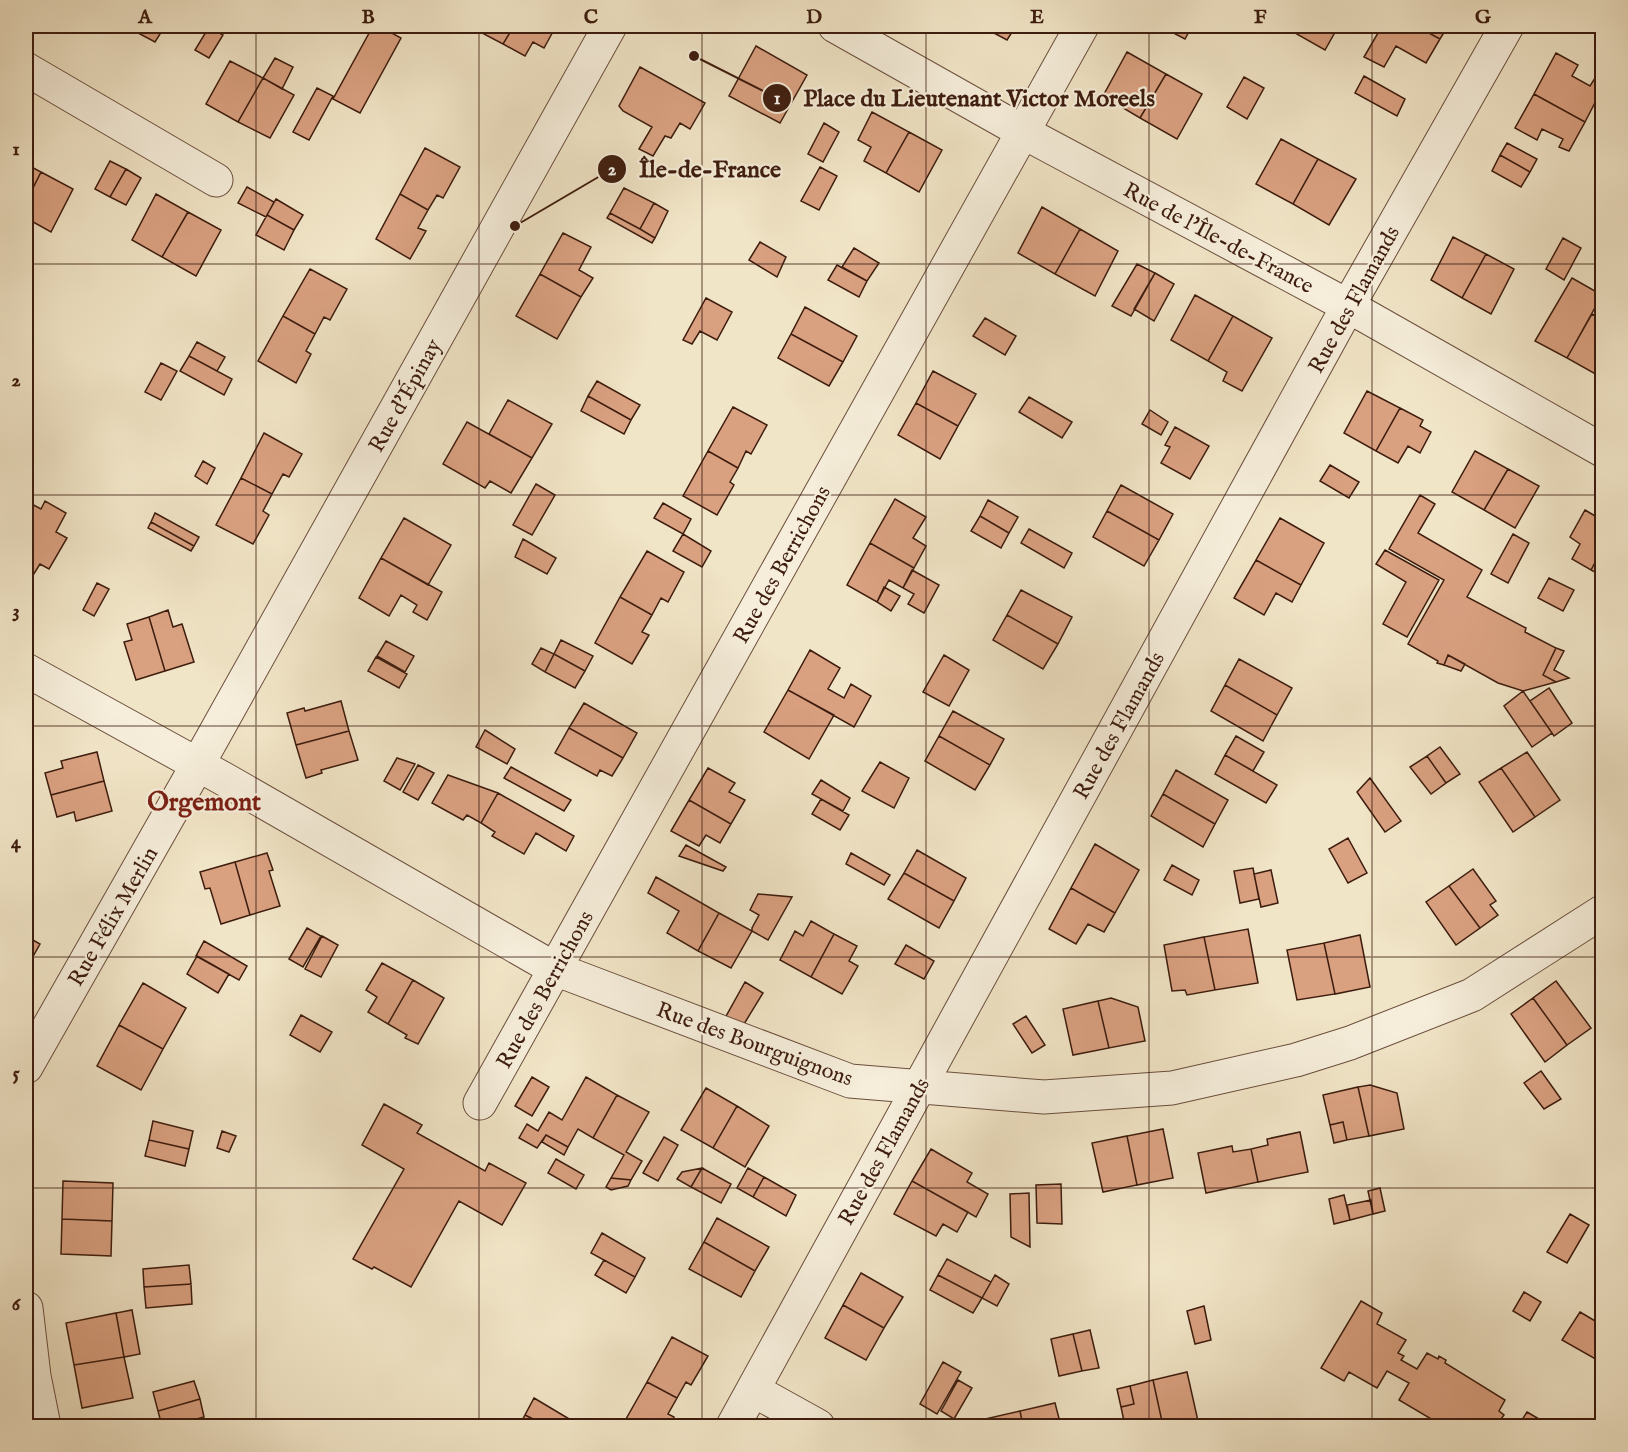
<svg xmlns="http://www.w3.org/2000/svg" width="1628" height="1452" font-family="'IM FELL English',serif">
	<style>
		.building { fill: #daa181; stroke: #3d1c0e; stroke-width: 1.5 }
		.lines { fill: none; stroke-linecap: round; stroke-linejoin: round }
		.minor-casing { stroke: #6a4e3c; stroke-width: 35 }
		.minor { stroke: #f6eedb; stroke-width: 33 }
		.grid { fill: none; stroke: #3d1c0e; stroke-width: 1.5; stroke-opacity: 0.55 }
		.labels { text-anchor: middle; stroke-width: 4.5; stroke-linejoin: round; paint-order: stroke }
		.street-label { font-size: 22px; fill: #3d1c0e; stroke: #f6eedb }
		.quarter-label { font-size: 26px; font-weight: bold; fill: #7a1f14; stroke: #f6eedb }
		.leader { fill: none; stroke: #3d1c0e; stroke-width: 2 }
		.callout-dot { fill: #3d1c0e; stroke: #f6eedb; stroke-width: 2 }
		.mark-label { font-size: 18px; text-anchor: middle; font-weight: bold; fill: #fff }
		.callout-label { font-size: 24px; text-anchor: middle; font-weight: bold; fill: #3d1c0e; stroke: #f6eedb; stroke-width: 4.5; stroke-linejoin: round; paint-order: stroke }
		.neatline { fill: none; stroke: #3d1c0e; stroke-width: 2 }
		.grid-label { font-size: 20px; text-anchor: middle; font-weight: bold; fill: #3d1c0e }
	</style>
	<rect width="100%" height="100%" fill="#f1e5c7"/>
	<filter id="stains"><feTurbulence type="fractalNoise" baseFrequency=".00333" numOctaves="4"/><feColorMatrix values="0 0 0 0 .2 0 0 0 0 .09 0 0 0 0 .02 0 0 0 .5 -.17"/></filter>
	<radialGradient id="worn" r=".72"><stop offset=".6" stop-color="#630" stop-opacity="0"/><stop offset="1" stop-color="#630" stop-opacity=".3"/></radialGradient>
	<path class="building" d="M125 26H165L155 42Z
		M373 26H379L401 38 360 113 333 99Z
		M486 26H514L503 44 482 33Z
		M514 26H550L555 28 544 48 533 42 525 56 503 44Z
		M981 26H1016L1007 40Z
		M1160 26H1192L1185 39Z
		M1299 26H1319L1334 34 1325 50 1295 33Z
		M1382 26H1416L1440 39 1426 63 1396 46 1384 67 1364 57Z
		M1416 26H1448L1440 39Z
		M209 27 223 35 209 58 195 50Z
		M756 46 807 75 780 123 729 96Z
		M1127 52 1166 74 1140 118 1103 96Z
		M1556 53 1578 65 1572 76 1590 86 1595 78 1602 82V89L1585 122 1534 94Z
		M275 58 293 67 282 89 263 78Z
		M230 61 263 78 238 122 206 104Z
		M640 67 705 103 690 129 680 123 671 138 665 136 653 156 639 149 652 127 623 111 619 106Z
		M1166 74 1202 94 1177 139 1140 118Z
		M1364 76 1405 99 1397 116 1355 93Z
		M1244 77 1264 88 1247 119 1227 107Z
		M263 78 294 95 270 138 238 122Z
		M317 88 333 96 309 140 293 132Z
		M1534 94 1585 122 1569 151 1559 147 1563 139 1542 129 1537 140 1515 128Z
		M872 112 909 132 886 173 864 161 871 147 858 140Z
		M824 123 839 132 823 162 808 154Z
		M909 132 942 150 919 192 886 173Z
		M1281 139 1318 159 1293 204 1256 184Z
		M1507 143 1537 159 1530 172 1500 155Z
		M425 148 460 167 443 198 437 195 428 210 400 194Z
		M1500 155 1530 172 1521 187 1492 171Z
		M1318 159 1356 179 1329 225 1293 204Z
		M110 161 126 169 110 197 95 189Z
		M26 164 41 172 26 202Z
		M820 167 837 176 819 210 801 201Z
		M126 169 141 178 126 205 110 197Z
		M41 172 73 189 51 232 26 218V202Z
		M247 187 274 202 266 217 238 203Z
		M624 188 654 203 640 229 610 213Z
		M156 194 188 212 162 257 132 240Z
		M400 194 428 210 418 228 426 231 410 259 376 239Z
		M276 199 303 215 294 230 267 215Z
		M654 203 668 211 655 238 640 229Z
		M1042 207 1080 229 1055 274 1018 253Z
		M188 212 221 230 196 276 162 257Z
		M610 213 640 229 655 238 652 243 607 218Z
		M267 215 294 230 284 250 256 235Z
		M1080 229 1118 251 1095 296 1055 274Z
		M563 233 591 247 579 270 593 278 581 297 540 274Z
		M1453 237 1486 254 1462 298 1431 280Z
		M1563 238 1581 248 1564 280 1546 269Z
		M760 242 786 257 777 277 749 260Z
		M854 248 879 263 867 281 842 267Z
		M1486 254 1514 269 1491 314 1462 298Z
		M1137 264 1155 273 1131 316 1112 306Z
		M837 265 867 281 859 297 828 280Z
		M310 269 347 289 330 320 324 317 315 334 283 316Z
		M1155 273 1174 284 1154 321 1134 309Z
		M540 274 581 297 557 339 516 316Z
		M1572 278 1602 295 1567 358 1535 341Z
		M1195 295 1233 316 1208 361 1171 340Z
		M706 298 732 312 717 340 700 331 692 344 683 340Z
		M805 307 857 336 843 362 791 334Z
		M1592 314 1602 319V370L1599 376 1567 358Z
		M283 316 315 334 306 351 311 354 296 383 258 361Z
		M1233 316 1272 338 1242 391 1223 381 1227 372 1208 361Z
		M985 318 1016 336 1005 355 973 336Z
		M791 334 843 362 829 386 778 358Z
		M197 342 225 357 217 371 189 356Z
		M189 356 232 379 224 395 180 371Z
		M161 363 177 371 161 400 145 392Z
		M933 371 976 394 958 426 916 403Z
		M597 381 640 405 631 420 588 396Z
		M1367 391 1400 408 1376 451 1344 433Z
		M588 396 631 420 624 434 581 411Z
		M1029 397 1072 422 1062 438 1019 412Z
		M508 400 552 424 532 458 489 434Z
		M916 403 958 426 940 459 898 435Z
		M733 407 767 425 751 454 746 451 738 468 708 451Z
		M1400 408 1423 420 1420 426 1431 432 1420 453 1408 446 1398 463 1376 451Z
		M1150 410 1168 422 1161 435 1142 424Z
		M467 422 532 458 511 493 490 481 485 488 443 464Z
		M1175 427 1209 446 1190 479 1161 463 1170 447 1165 445Z
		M264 433 302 454 289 477 283 474 272 494 241 478Z
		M708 451 738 468 730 482 734 485 717 515 683 496Z
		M1475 451 1508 469 1484 510 1452 492Z
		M203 461 215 468 207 484 195 476Z
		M1330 465 1359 482 1349 498 1320 481Z
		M1508 469 1539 486 1515 528 1484 510Z
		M241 478 272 494 263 511 269 515 253 544 216 525Z
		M536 484 555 495 532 535 513 525Z
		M1121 485 1173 514 1159 540 1107 511Z
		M1420 495 1435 504 1418 533 1482 570 1467 597 1526 628 1525 632 1556 648 1543 675 1556 682 1523 691 1498 683 1448 655 1444 665 1437 663 1438 661 1408 644 1444 580 1389 549Z
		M895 499 926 517 913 538 926 546 914 568 870 543Z
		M988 500 1018 517 1009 533 980 516Z
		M26 501 41 509 45 501 66 513 56 532 67 538 49 569 40 564 30 580 26 578Z
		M663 503 691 519 683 534 654 518Z
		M1585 510 1602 520V550L1591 570 1572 559 1580 544 1570 537Z
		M1107 511 1159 540 1144 566 1093 537Z
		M155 513 199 537 194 546 151 522Z
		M980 516 1009 533 1001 548 971 531Z
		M404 518 451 545 428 585 381 558Z
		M1280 518 1324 543 1301 585 1256 560Z
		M151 522 194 546 191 551 148 528Z
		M1029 529 1072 553 1064 568 1021 543Z
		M683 534 711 551 702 567 673 551Z
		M1513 534 1529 543 1508 583 1491 574Z
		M523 539 556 558 547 574 515 557Z
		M870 543 914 568 903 588 889 580 877 602 847 585Z
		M1385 550 1439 580 1407 637 1383 624 1406 582 1376 564Z
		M1602 550V576L1591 570Z
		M647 551 684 572 668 602 661 598 652 615 620 597Z
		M381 558 442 592 427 620 413 612 417 605 401 595 389 616 359 598Z
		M1256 560 1301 585 1292 602 1276 593 1264 615 1234 598Z
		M912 570 939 585 924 613 908 604 914 594 903 588Z
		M1549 578 1574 590 1563 611 1538 598Z
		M97 583 109 589 94 616 83 610Z
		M884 587 900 596 891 611 877 602Z
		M1021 590 1072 617 1058 644 1007 615Z
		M620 597 652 615 642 632 649 635 632 664 595 643Z
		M168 610 173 627 182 624 194 662 165 671 149 617Z
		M1007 615 1058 644 1043 669 993 640Z
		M149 617 165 671 136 680 124 642 132 640 127 624Z
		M561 640 593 656 585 671 554 654Z
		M386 641 414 656 405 672 377 656Z
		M541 648 554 654 545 672 532 664Z
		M1556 648 1564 651 1554 670 1569 678 1556 682 1543 675Z
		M810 650 840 668 828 689 844 698 851 684 871 696 854 727 788 690Z
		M554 654 585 671 575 688 545 672Z
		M944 655 969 670 949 706 923 692Z
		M1448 655 1465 664 1461 671 1444 665Z
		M376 657 407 674 399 688 368 671Z
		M1239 659 1292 688 1277 715 1225 685Z
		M1225 685 1277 715 1263 741 1211 711Z
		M1549 688 1572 723 1554 736 1530 701Z
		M788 690 834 715 809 759 764 732Z
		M1523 691 1552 733 1532 747 1504 706Z
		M341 701 349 731 296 745 287 713 304 708 305 711Z
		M584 703 637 733 623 758 569 728Z
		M953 711 1004 739 990 765 939 736Z
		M569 728 623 758 612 776 600 770 597 776 555 753Z
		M485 730 515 749 507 764 476 747Z
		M349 731 358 760 321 770 322 773 306 778 296 745Z
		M939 736 990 765 975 790 925 761Z
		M1236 736 1264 752 1253 771 1225 755Z
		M1440 747 1460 774 1446 783 1427 756Z
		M97 752 104 781 51 795 45 773 63 768 61 761Z
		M1527 752 1560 800 1535 817 1501 768Z
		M1225 755 1277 785 1266 803 1215 774Z
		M1427 756 1446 783 1431 794 1410 767Z
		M397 758 415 764 400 790 384 781Z
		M880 762 909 778 894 808 862 791Z
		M418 765 434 773 418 800 403 792Z
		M511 767 571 800 564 811 504 778Z
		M708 768 735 783 729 792 745 800 731 824 689 800Z
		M1501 768 1535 817 1513 832 1479 782Z
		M1176 770 1228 800 1215 824 1163 794Z
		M448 775 498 793 481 823 467 815 463 820 432 803Z
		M1370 778 1401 821 1385 832 1357 792Z
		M821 780 850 798 843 811 812 794Z
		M104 781 112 811 76 821 74 812 57 817 51 795Z
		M498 793 574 836 566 851 536 833 524 854 492 836 495 832 481 823Z
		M1163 794 1215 824 1203 847 1151 816Z
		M821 799 849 815 840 830 812 814Z
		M689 800 731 824 720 843 706 835 699 846 671 831Z
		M1348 838 1367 873 1348 883 1329 849Z
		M1095 844 1139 870 1115 913 1071 888Z
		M686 845 726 867 723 871 679 856Z
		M917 850 966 878 954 901 904 873Z
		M267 853 273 870 269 871 280 906 250 915 235 862Z
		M851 853 890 875 884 885 846 864Z
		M235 862 250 915 221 924 210 888 205 889 200 872Z
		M1172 865 1199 880 1192 895 1164 880Z
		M1253 868 1259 899 1240 903 1234 871Z
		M1473 869 1496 901 1490 905 1498 915 1480 928 1449 886Z
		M1271 870 1278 903 1261 907 1254 874Z
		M904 873 954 901 939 928 888 899Z
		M656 877 719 913 698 951 667 933 679 911 648 893Z
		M1449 886 1480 928 1456 945 1426 902Z
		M1071 888 1115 913 1104 932 1088 924 1076 944 1049 929Z
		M758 894 792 897 768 940 752 931V928L759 915 750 910Z
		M719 913 752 931 731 968 698 951Z
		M811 921 834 934 811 977 780 960 795 931 803 936Z
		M307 928 321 936 303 967 289 959Z
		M1248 929 1258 983 1215 990 1204 937Z
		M834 934 857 946 849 961 858 966 842 994 811 977Z
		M1360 935 1370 987 1335 994 1324 943Z
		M26 936 40 944 26 969Z
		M322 936 338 945 321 977 305 969Z
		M1204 937 1215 990 1187 995 1185 990 1172 991 1164 945Z
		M204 941 247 966 239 980 196 956Z
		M1324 943 1335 994 1297 1000 1287 950Z
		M906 945 934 961 924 979 895 964Z
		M197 956 229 974 218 993 187 974Z
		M382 963 413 980 388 1024 368 1012 377 997 366 990Z
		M413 980 444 998 418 1044 405 1038 407 1035 388 1024Z
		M1556 981 1591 1028 1567 1045 1533 998Z
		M745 982 763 993 744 1024 725 1018Z
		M143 983 186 1008 163 1049 119 1025Z
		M1111 998 1138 1007 1145 1041 1109 1048 1098 1001Z
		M1533 998 1567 1045 1545 1062 1511 1014Z
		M1098 1001 1109 1048 1073 1055 1063 1009Z
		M301 1015 332 1032 320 1052 290 1035Z
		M1026 1016 1045 1045 1032 1053 1013 1024Z
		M119 1025 163 1049 141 1090 97 1066Z
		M1541 1071 1561 1099 1544 1109 1524 1083Z
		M532 1077 549 1087 532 1116 515 1106Z
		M586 1077 617 1095 593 1138 578 1129 568 1147 546 1135 537 1148 519 1138 527 1124 538 1131 549 1112 562 1120Z
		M1370 1085 1397 1093 1404 1129 1369 1136 1358 1087Z
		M1358 1087 1369 1136 1347 1140 1343 1122 1330 1125 1323 1095Z
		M706 1088 737 1106 713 1148 681 1130Z
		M617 1095 649 1112 626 1152 642 1161 631 1180 611 1178 624 1155 593 1138Z
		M384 1104 422 1125 417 1133 485 1171 489 1163 526 1183 502 1225 459 1201 411 1287 374 1267 372 1269 353 1259 404 1169 362 1145Z
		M737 1106 769 1126 745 1167 713 1148Z
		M153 1121 193 1131 189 1149 149 1140Z
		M1343 1122 1347 1140 1334 1143 1330 1125Z
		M1163 1129 1173 1178 1137 1185 1127 1136Z
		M222 1131 236 1136 229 1152 217 1148Z
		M1300 1132 1308 1172 1258 1182 1251 1149 1268 1145 1267 1139Z
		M546 1135 568 1147 564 1155 542 1142Z
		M1127 1136 1137 1185 1103 1192 1092 1143Z
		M664 1137 678 1145 658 1181 643 1173Z
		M149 1140 189 1149 185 1166 145 1156Z
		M1232 1146 1233 1152 1251 1149 1258 1182 1206 1193 1198 1153Z
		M931 1149 972 1173 967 1182 988 1194 976 1217 912 1181Z
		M556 1159 584 1175 576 1189 548 1173Z
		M702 1168 691 1187 677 1179 682 1172Z
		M702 1168 731 1184 721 1203 691 1187Z
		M748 1168 764 1177 753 1197 737 1188Z
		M764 1177 796 1195 786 1216 753 1197Z
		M611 1178 631 1180 628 1186 611 1190 606 1187Z
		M63 1181 113 1183 112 1221 62 1219Z
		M912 1181 968 1212 957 1232 943 1224 936 1236 894 1214Z
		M1061 1184 1062 1224 1037 1223 1036 1185Z
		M1380 1188 1385 1211 1373 1214 1368 1191Z
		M1029 1193 1030 1247 1011 1237 1010 1194Z
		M1344 1195 1350 1220 1334 1224 1329 1199Z
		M1371 1200 1373 1214 1350 1220 1347 1205Z
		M1570 1214 1589 1225 1567 1263 1547 1252Z
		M717 1218 769 1247 755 1271 704 1242Z
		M62 1219 112 1221 111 1256 61 1254Z
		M602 1233 645 1258 635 1277 591 1253Z
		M704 1242 755 1271 741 1297 689 1269Z
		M947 1259 991 1282 982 1298 938 1275Z
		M604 1260 635 1277 626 1293 595 1275Z
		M189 1265 191 1284 144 1287 143 1269Z
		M861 1273 903 1297 884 1328 843 1305Z
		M938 1275 982 1298 973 1313 930 1290Z
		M995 1275 1009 1284 997 1306 982 1298Z
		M191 1284 192 1304 146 1308 144 1287Z
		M1524 1292 1541 1302 1530 1321 1513 1311Z
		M1361 1301 1382 1313 1377 1324 1406 1340 1398 1353 1404 1356 1401 1360 1417 1369 1427 1353 1438 1359 1439 1356 1446 1360 1445 1363 1505 1400 1499 1411 1504 1415 1501 1419 1514 1426H1443L1399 1400 1409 1383 1387 1371 1377 1388 1349 1372 1344 1381 1321 1368Z
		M843 1305 884 1328 866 1360 825 1338Z
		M1204 1306 1211 1340 1195 1344 1187 1311Z
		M132 1310 140 1354 124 1357 116 1313Z
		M1580 1312 1602 1325V1355L1599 1361 1562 1340Z
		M116 1313 124 1357 74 1365 66 1323Z
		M1090 1330 1099 1368 1082 1371 1073 1334Z
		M1073 1334 1082 1371 1059 1376 1051 1339Z
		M672 1337 708 1356 691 1385 686 1382 677 1398 647 1382Z
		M124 1357 133 1398 82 1408 74 1365Z
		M943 1362 961 1372 937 1414 920 1404Z
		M1187 1372 1198 1421 1175 1426H1163L1153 1380Z
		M958 1380 972 1388 954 1419 941 1411Z
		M1153 1380 1163 1426H1125L1121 1407 1134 1404 1130 1386Z
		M194 1381 200 1399 158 1411 153 1392Z
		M647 1382 677 1398 668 1414 674 1417 669 1426H622Z
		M1130 1386 1134 1404 1121 1407 1117 1389Z
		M534 1398 576 1423 574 1426H547L525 1415Z
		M200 1399 204 1417 170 1426H162L158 1411Z
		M1055 1403 1061 1426H1023L1020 1411Z
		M1020 1411 1023 1426H987L985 1419Z
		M1527 1412 1551 1426H1518Z
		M525 1415 547 1426H519Z"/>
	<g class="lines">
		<g class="minor-casing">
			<path id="minor" d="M835 26 1023 132 1348 306 1602 450
				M26 69 216 180
				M26 670 224 779 555 969 850 1081 1044 1097 1172 1088 1296 1060 1350 1043 1472 995 1602 912
				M26 1067 198 764 610 26
				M480 1103 1082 26
				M26 1308 34 1376 44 1426
				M753 1390 818 1426
				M733 1426 1348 306 1507 26"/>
		</g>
		<use href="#minor" class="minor"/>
	</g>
	<path class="grid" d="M256 26V1426M479 26V1426M702 26V1426M926 26V1426M1149 26V1426M1372 26V1426M26 264H1602M26 495H1602M26 726H1602M26 957H1602M26 1188H1602"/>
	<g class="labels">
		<g class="street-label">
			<text transform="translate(1219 237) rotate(28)" y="8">Rue de l'Île-de-France</text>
			<text transform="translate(1353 299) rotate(-61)" y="8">Rue des Flamands</text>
			<text transform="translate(404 395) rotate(-61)" y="8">Rue d'Épinay</text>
			<text transform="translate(781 564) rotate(-61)" y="8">Rue des Berrichons</text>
			<text transform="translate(1118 725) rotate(-61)" y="8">Rue des Flamands</text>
			<text transform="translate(112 916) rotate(-60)" y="8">Rue Félix Merlin</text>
			<text transform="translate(544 989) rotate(-61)" y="8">Rue des Berrichons</text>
			<text transform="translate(755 1043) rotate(20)" y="8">Rue des Bourguignons</text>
			<text transform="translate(883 1151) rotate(-61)" y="8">Rue des Flamands</text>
		</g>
		<g class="quarter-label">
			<text x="204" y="810">Orgemont</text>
		</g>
	</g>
	<path class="leader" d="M694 56L777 98M515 226L612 169"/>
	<g class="callout-dot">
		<circle cx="694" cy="56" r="6"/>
		<circle cx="515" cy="226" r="6"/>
		<circle cx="777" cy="98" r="15"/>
		<circle cx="612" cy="169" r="15"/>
	</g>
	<g class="mark-label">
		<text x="777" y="104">1</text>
		<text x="612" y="175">2</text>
	</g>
	<g class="callout-label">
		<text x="979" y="106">Place du Lieutenant Victor Moreels</text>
		<text x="710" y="177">Île-de-France</text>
	</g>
	<rect width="1628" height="1452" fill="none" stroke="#f1e5c7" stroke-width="66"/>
	<rect x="33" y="33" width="1562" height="1386" class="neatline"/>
	<g class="grid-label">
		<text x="145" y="23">A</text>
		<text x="368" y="23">B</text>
		<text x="591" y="23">C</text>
		<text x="814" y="23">D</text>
		<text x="1037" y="23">E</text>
		<text x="1260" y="23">F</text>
		<text x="1483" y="23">G</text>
		<text x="16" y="155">1</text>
		<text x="16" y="386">2</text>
		<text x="16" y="617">3</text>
		<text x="16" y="848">4</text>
		<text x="16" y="1079">5</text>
		<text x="16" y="1310">6</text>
	</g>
	<rect width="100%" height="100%" filter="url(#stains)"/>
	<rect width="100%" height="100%" fill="url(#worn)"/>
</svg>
